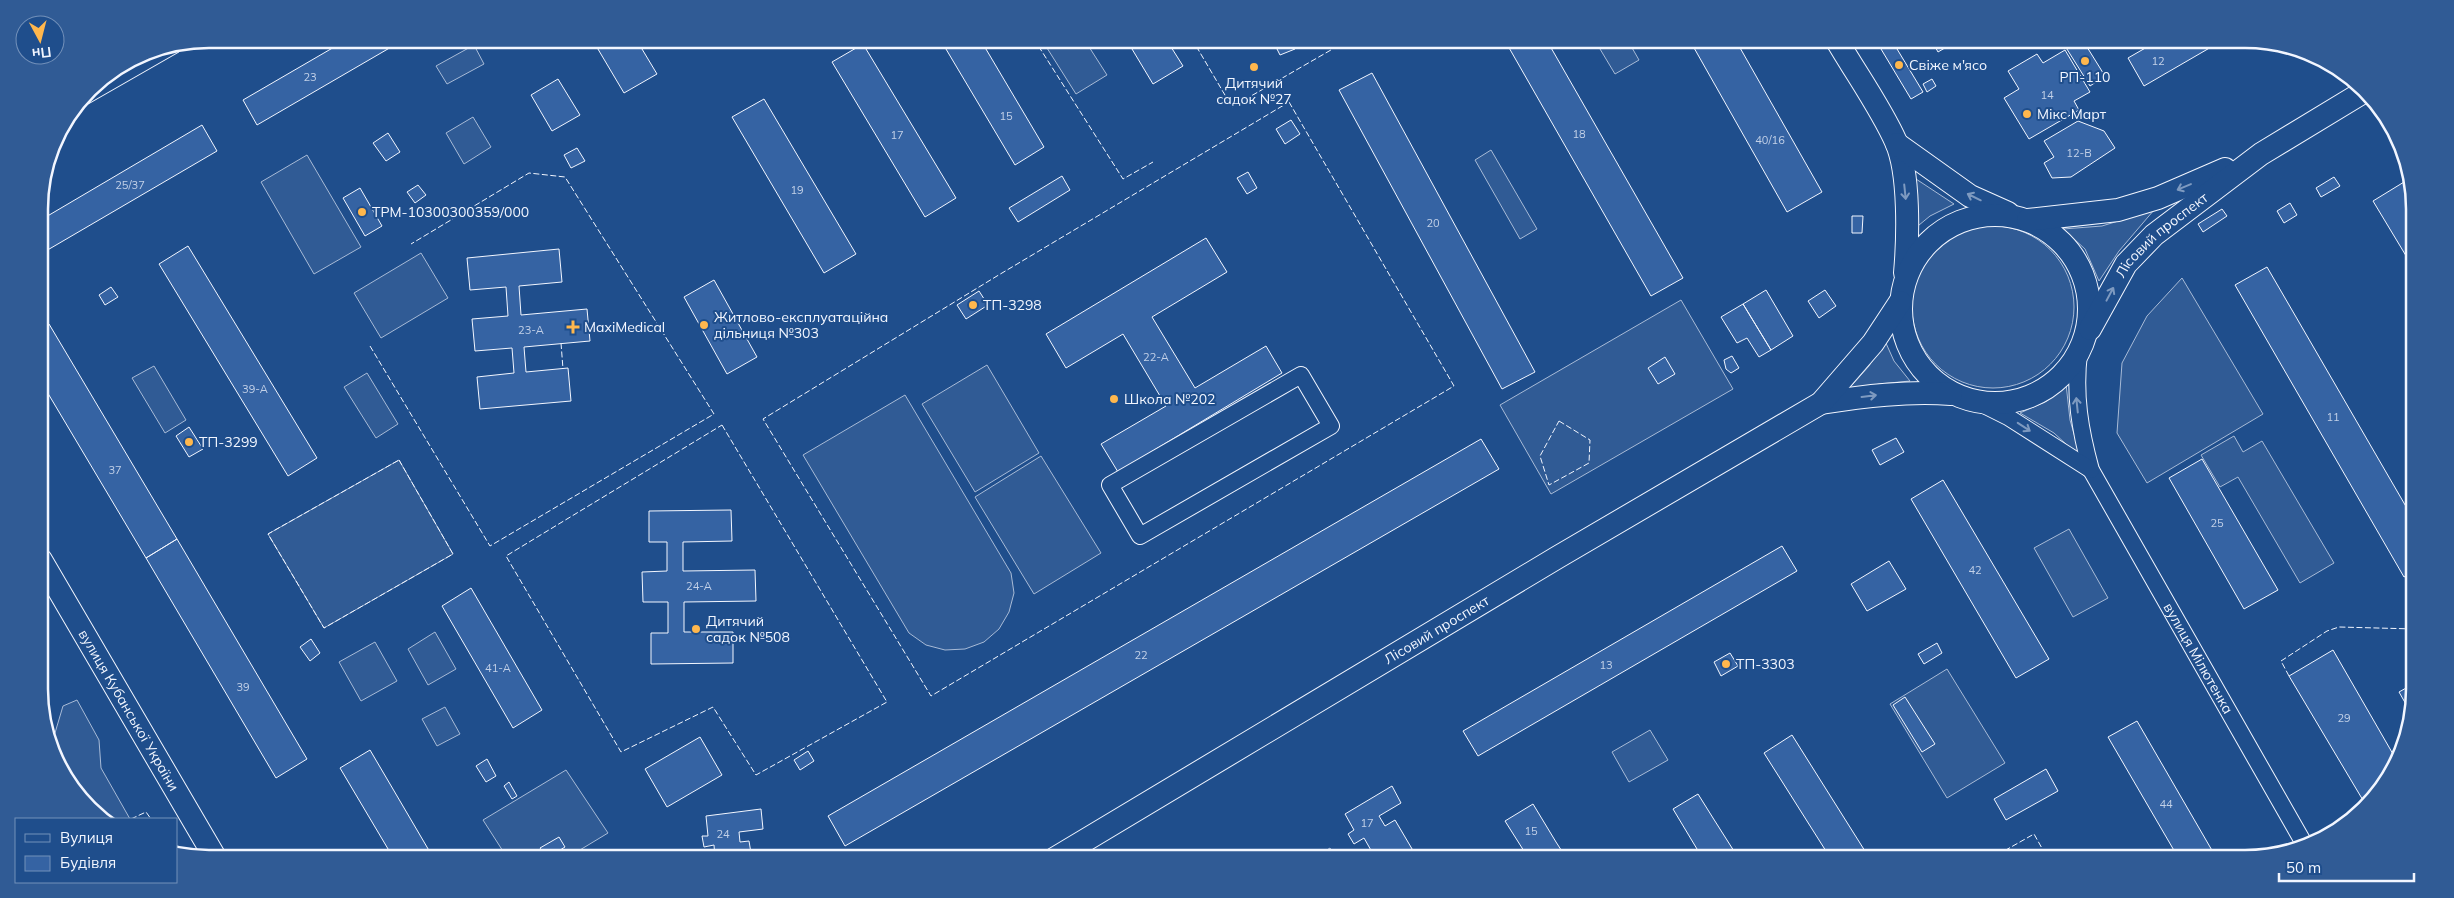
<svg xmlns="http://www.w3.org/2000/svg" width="2454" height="898" font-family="Mulish,sans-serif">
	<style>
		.built { fill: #305b95; stroke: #a8bbd7 }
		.building { fill: #3563a3; stroke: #f2f6ff }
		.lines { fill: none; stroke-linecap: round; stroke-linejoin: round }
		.street-casing { stroke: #f2f6ff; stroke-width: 18 }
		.secondary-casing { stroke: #f2f6ff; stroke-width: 24 }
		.street { stroke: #1f4e8c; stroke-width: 16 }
		.secondary { stroke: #1f4e8c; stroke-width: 22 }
		.fence { stroke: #f2f6ff; stroke-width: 1; stroke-dasharray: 6 2.5; stroke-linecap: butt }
		.oneway { stroke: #7e9ac0 }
		.poi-dot { fill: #ffb74d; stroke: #1f4e8c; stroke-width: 2 }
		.labels { text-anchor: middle; stroke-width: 4; stroke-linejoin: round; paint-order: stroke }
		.number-label { font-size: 11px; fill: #c3d1e8 }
		.poi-label { font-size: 14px; fill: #f2f6ff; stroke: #1f4e8c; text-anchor: start }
		.street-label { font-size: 14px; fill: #f2f6ff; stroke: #1f4e8c }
		.rim { fill: none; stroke: #f2f6ff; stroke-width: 2.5 }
	</style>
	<rect width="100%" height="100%" fill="#1f4e8c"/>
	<path class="built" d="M1063 39H1084L1107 75 1076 94 1047 48Z
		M1594 39H1627L1639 60 1615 74Z
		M474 45 484 64 447 84 436 66Z
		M473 117 491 147 464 164 446 133Z
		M1491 150 1537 229 1520 239 1475 160Z
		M307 155 361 247 314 274 261 182Z
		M1916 179 1954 204 1930 216 1913 230Z
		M2154 210 2119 251 2099 281 2085 249 2063 229 2102 226Z
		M1912 307a81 81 0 1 1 162 0a81 81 0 1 1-162 0Z
		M421 253 448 298 381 338 354 293Z
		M2182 278 2263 414 2147 483 2117 433 2122 363 2147 316Z
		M1681 300 1733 389 1551 494 1500 405Z
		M1885 341 1894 361 1910 381 1879 384 1845 393 1869 366Z
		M987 365 1039 453 975 492 922 404Z
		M154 366 186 420 165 433 132 378Z
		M367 373 398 424 376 438 344 387Z
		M2066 384 2070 420 2081 458 2054 433 2020 413 2047 401Z
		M905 395 1011 573 1014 593 1009 612 999 629 984 642 965 649 945 650 926 645 909 633 803 455Z
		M2234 436 2243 452 2262 441 2334 563 2300 583 2238 477 2220 487 2201 455Z
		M1041 456 1101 553 1034 594 975 497Z
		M399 460 453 554 324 628 268 534Z
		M2069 529 2108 598 2073 617 2034 548Z
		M435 632 456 669 428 685 408 649Z
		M375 642 397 681 361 701 339 662Z
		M1947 669 2005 763 1947 798 1890 704Z
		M77 700 99 740 101 768 130 819H107L81 801 52 743 63 706Z
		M445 707 460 734 437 746 422 719Z
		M1650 730 1668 760 1629 782 1612 752Z
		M566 770 608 833 565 859H508L483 820Z
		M2361 813 2349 824 2315 842 2313 839Z
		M1330 848 1337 859H1312Z"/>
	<path class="building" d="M348 39H405L257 125 243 100Z
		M592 39H636L657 74 624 93Z
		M940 39H980L1044 147 1015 165Z
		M1126 39H1166L1183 66 1153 84Z
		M1272 39H1290L1295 49 1280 55Z
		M1504 39H1546L1683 278 1651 296Z
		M1689 39H1735L1822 192 1787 212Z
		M1875 39H1891L1923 92 1911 99Z
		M1931 39H1960L1938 52Z
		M2075 39H2082L2105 76 2090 86 2065 46Z
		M2161 39H2225L2144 86 2128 58Z
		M863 44 956 198 925 217 832 62Z
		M2065 50 2090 92 2074 101 2079 110 2029 139 2004 98 2019 89 2008 71 2037 54 2043 63Z
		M1372 73 1535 372 1502 389 1339 90Z
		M558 79 580 115 552 131 531 95Z
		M1932 79 1936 86 1927 92 1923 84Z
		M764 99 856 254 824 273 732 117Z
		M1291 120 1300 134 1285 144 1276 129Z
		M2078 121 2104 131 2115 148 2071 177 2052 178 2044 163 2054 157 2044 141Z
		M202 125 217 151 39 255V221Z
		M388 133 400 152 386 161 373 143Z
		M577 148 585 161 571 168 564 155Z
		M1248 172 1257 188 1247 194 1237 178Z
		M1062 176 1070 190 1018 222 1009 208Z
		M2334 177 2340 186 2321 197 2316 188Z
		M2404 182 2414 198V269L2373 201Z
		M418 185 426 195 415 203 407 192Z
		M360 188 382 226 365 236 343 198Z
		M2290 203 2297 215 2284 223 2277 211Z
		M2222 209 2227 216 2203 232 2198 224Z
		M1852 216H1863L1862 233H1852Z
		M1206 238 1227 272 1152 317 1195 388 1266 346 1282 373 1118 472 1101 444 1166 406 1123 334 1066 368 1046 334Z
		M188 246 317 458 288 476 159 264Z
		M559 249 562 282 519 286 521 315 587 309 590 341 524 347 526 372 568 368 571 401 480 409 477 377 514 373 512 348 475 351 472 319 508 316 506 287 470 290 467 258Z
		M2267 267 2415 522V571L2404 577 2235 285Z
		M714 280 757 357 727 374 684 297Z
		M111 287 118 297 105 305 99 295Z
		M1766 290 1793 336 1771 350 1743 304Z
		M1825 290 1836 306 1819 318 1808 301Z
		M979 291 988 305 966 319 957 305Z
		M1743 304 1771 350 1759 357 1747 338 1737 343 1721 317Z
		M49 324 177 539 146 558 40 380V330Z
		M1732 356 1739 368 1731 373 1726 369 1724 360Z
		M1665 357 1675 374 1658 384 1648 368Z
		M189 427 203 449 189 457 176 436Z
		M1896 438 1904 452 1880 465 1872 450Z
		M1481 439 1499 469 845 846 828 816Z
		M2202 459 2278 590 2244 609 2169 478Z
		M1943 480 2049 659 2016 678 1911 499Z
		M731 510 732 541 683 542V571L755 570 756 601 684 602V632H733V663L651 664V633H668V602H643L642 572 667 571V542H649V511Z
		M177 539 307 759 276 778 146 558Z
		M1782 546 1797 571 1478 756 1463 731Z
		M1889 561 1906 589 1867 611 1851 584Z
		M471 588 542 710 513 728 442 606Z
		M311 639 320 653 310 661 300 647Z
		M1937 643 1942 653 1924 664 1918 654Z
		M2333 650 2397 761 2380 793 2367 807 2289 676Z
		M1730 653 1738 666 1721 676 1714 662Z
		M2415 683V690L2411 713 2399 692Z
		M1905 697 1935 744 1922 752 1893 705Z
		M2137 721 2217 859H2179L2108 737Z
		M1792 735 1870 859H1831L1764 753Z
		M700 737 722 775 667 807 645 769Z
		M370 750 390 784 434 859H394L340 768Z
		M808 751 814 761 800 770 794 760Z
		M487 759 496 776 486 782 476 766Z
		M2046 769 2058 791 2006 820 1994 799Z
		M509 782 517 796 512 799 504 786Z
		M1392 786 1401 803 1379 816 1385 826 1395 820 1418 859H1376L1364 838 1354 844 1348 834 1354 830 1345 814Z
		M1698 794 1713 818 1739 859H1703L1673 809Z
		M1533 804 1556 842 1567 859H1529L1505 821Z
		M761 809 763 829 739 832 740 842 749 841 752 859H715L714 845 704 847 702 836H708L706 816Z
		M559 837 565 847 547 858 540 848Z"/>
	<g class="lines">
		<g class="street-casing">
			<g id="street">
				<path d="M85 96 174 45"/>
				<path id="s1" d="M2079 353C2074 395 2080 430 2091 470L2306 847"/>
				<path d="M1301 375 1331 426 1140 536 1110 485Z"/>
				<path d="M1982 404 2008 417 2091 470"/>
			</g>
		</g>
		<g class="secondary-casing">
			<g id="secondary">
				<path d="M1836 39C1855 72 1881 108 1896 142 1910 173 1908 239 1905 273"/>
				<path d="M1897 144 1970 196 2008 213"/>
				<circle cx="1995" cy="309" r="94"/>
				<path d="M2028 220 2118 210 2158 198 2225 169"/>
				<path id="s2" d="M2090 329 2126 264 2154 235 2261 154 2365 91"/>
				<path d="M1821 403C1865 396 1907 391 1951 394"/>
				<path id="s3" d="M41 560 216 859"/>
				<path id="s4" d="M1054 859 1558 557 1821 403 1873 343 1900 302"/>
			</g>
		</g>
		<use href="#street" class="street"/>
		<use href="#secondary" class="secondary"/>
		<path class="fence" d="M1034 39 1123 179 1153 162
			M1192 39 1232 107 1350 39
			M1289 102 1454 386 931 696 763 419 997 276Z
			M561 343 563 369
			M370 346 490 546 714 414 565 177 529 173 411 244
			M1559 421 1590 440 1589 463 1549 485 1540 456Z
			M722 425 887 702 756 775 713 707 621 752 506 556Z
			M399 460 453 554 324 628 268 534Z
			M2289 676 2281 661 2327 631 2339 627 2415 629
			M131 819 146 812 151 819
			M1990 859 2034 834 2048 859"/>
	</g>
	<defs><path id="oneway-shaft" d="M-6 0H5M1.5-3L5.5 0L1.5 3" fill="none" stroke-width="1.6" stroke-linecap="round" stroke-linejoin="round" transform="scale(1.25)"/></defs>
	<g class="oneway">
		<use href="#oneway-shaft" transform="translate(2184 187) rotate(157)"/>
		<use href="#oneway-shaft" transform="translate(1905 192) rotate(84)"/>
		<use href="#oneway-shaft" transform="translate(1974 197) rotate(-154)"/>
		<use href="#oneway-shaft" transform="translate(2110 294) rotate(-62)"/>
		<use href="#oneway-shaft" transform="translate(1869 396) rotate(-7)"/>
		<use href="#oneway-shaft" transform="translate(2077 405) rotate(-96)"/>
		<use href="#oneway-shaft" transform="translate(2024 427) rotate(33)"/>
	</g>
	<g class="poi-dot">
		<circle cx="2085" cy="61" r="5"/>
		<circle cx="1899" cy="65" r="5"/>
		<circle cx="1254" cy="67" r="5"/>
		<circle cx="2027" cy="114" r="5"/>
		<circle cx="362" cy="212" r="5"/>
		<circle cx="973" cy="305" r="5"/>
		<circle cx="704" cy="325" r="5"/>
		<path d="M570.5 319.5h5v5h5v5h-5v5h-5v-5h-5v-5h5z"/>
		<circle cx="1114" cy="399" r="5"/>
		<circle cx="189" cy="442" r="5"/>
		<circle cx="696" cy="629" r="5"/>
		<circle cx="1726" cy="664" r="5"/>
	</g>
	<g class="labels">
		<g class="number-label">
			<text x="2158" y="65">12</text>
			<text x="310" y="81">23</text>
			<text x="2047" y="99">14</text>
			<text x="1006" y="120">15</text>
			<text x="1579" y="138">18</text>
			<text x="897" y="139">17</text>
			<text x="1770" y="144">40/16</text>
			<text x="2079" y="157">12-В</text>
			<text x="130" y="189">25/37</text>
			<text x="797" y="194">19</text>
			<text x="1433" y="227">20</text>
			<text x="531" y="334">23-А</text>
			<text x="1156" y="361">22-А</text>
			<text x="255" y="393">39-А</text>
			<text x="2333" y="421">11</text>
			<text x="115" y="474">37</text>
			<text x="2217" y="527">25</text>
			<text x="1975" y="574">42</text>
			<text x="699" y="590">24-А</text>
			<text x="1141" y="659">22</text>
			<text x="1606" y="669">13</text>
			<text x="498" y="672">41-А</text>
			<text x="243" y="691">39</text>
			<text x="2344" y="722">29</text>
			<text x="2166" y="808">44</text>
			<text x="1367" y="827">17</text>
			<text x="1531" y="835">15</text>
			<text x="723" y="838">24</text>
		</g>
		<g class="poi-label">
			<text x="1909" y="70">Свіже м'ясо</text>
			<text x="2085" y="82" text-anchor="middle">РП-110</text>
			<text x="1254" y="88" text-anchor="middle">Дитячий<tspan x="1254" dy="16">садок №27</tspan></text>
			<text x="2037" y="119">Мікс Март</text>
			<text x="372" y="217">ТРМ-10300300359/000</text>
			<text x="983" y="310">ТП-3298</text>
			<text x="714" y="322">Житлово-експлуатаційна<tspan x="714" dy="16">дільниця №303</tspan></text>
			<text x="584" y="332">MaxiMedical</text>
			<text x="1124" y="404">Школа №202</text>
			<text x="199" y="447">ТП-3299</text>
			<text x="706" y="626">Дитячий<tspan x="706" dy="16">садок №508</tspan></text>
			<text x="1736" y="669">ТП-3303</text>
		</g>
		<g class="street-label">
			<text dy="5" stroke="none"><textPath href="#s2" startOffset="120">Лісовий проспект</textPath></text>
			<text dy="5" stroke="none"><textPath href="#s4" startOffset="446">Лісовий проспект</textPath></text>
			<text dy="5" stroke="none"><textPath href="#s1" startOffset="335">вулиця Мілютенка</textPath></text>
			<text dy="5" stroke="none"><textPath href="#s3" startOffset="174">вулиця Кубанської України</textPath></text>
		</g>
	</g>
	<path d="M0 0H2454V898H0ZM209 48H2245A161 161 0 0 1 2406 209V689A161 161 0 0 1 2245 850H209A161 161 0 0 1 48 689V209A161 161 0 0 1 209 48Z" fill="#305b95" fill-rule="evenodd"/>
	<path class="rim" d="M209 48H2245A161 161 0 0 1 2406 209V689A161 161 0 0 1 2245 850H209A161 161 0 0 1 48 689V209A161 161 0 0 1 209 48Z"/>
	<rect x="15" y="818" width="162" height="65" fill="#1f4e8c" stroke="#7391ba"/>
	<rect x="25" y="834" width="25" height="8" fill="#1f4e8c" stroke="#7391ba"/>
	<text x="60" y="843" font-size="15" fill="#f2f6ff">Вулиця</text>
	<rect x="25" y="856" width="25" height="15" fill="#3563a3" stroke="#7391ba"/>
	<text x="60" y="868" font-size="15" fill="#f2f6ff">Будівля</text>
	<g transform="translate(40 40) rotate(173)"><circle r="24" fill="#1f4e8c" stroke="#7391ba"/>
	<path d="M0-4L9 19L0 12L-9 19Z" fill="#ffb74d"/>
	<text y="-8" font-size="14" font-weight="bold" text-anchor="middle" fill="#f2f6ff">Пн</text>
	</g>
	<path d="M2279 873v8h135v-8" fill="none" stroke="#f2f6ff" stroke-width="2.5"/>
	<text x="2286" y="873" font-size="15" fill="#f2f6ff" stroke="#1f4e8c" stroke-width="4" paint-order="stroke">50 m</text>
</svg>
